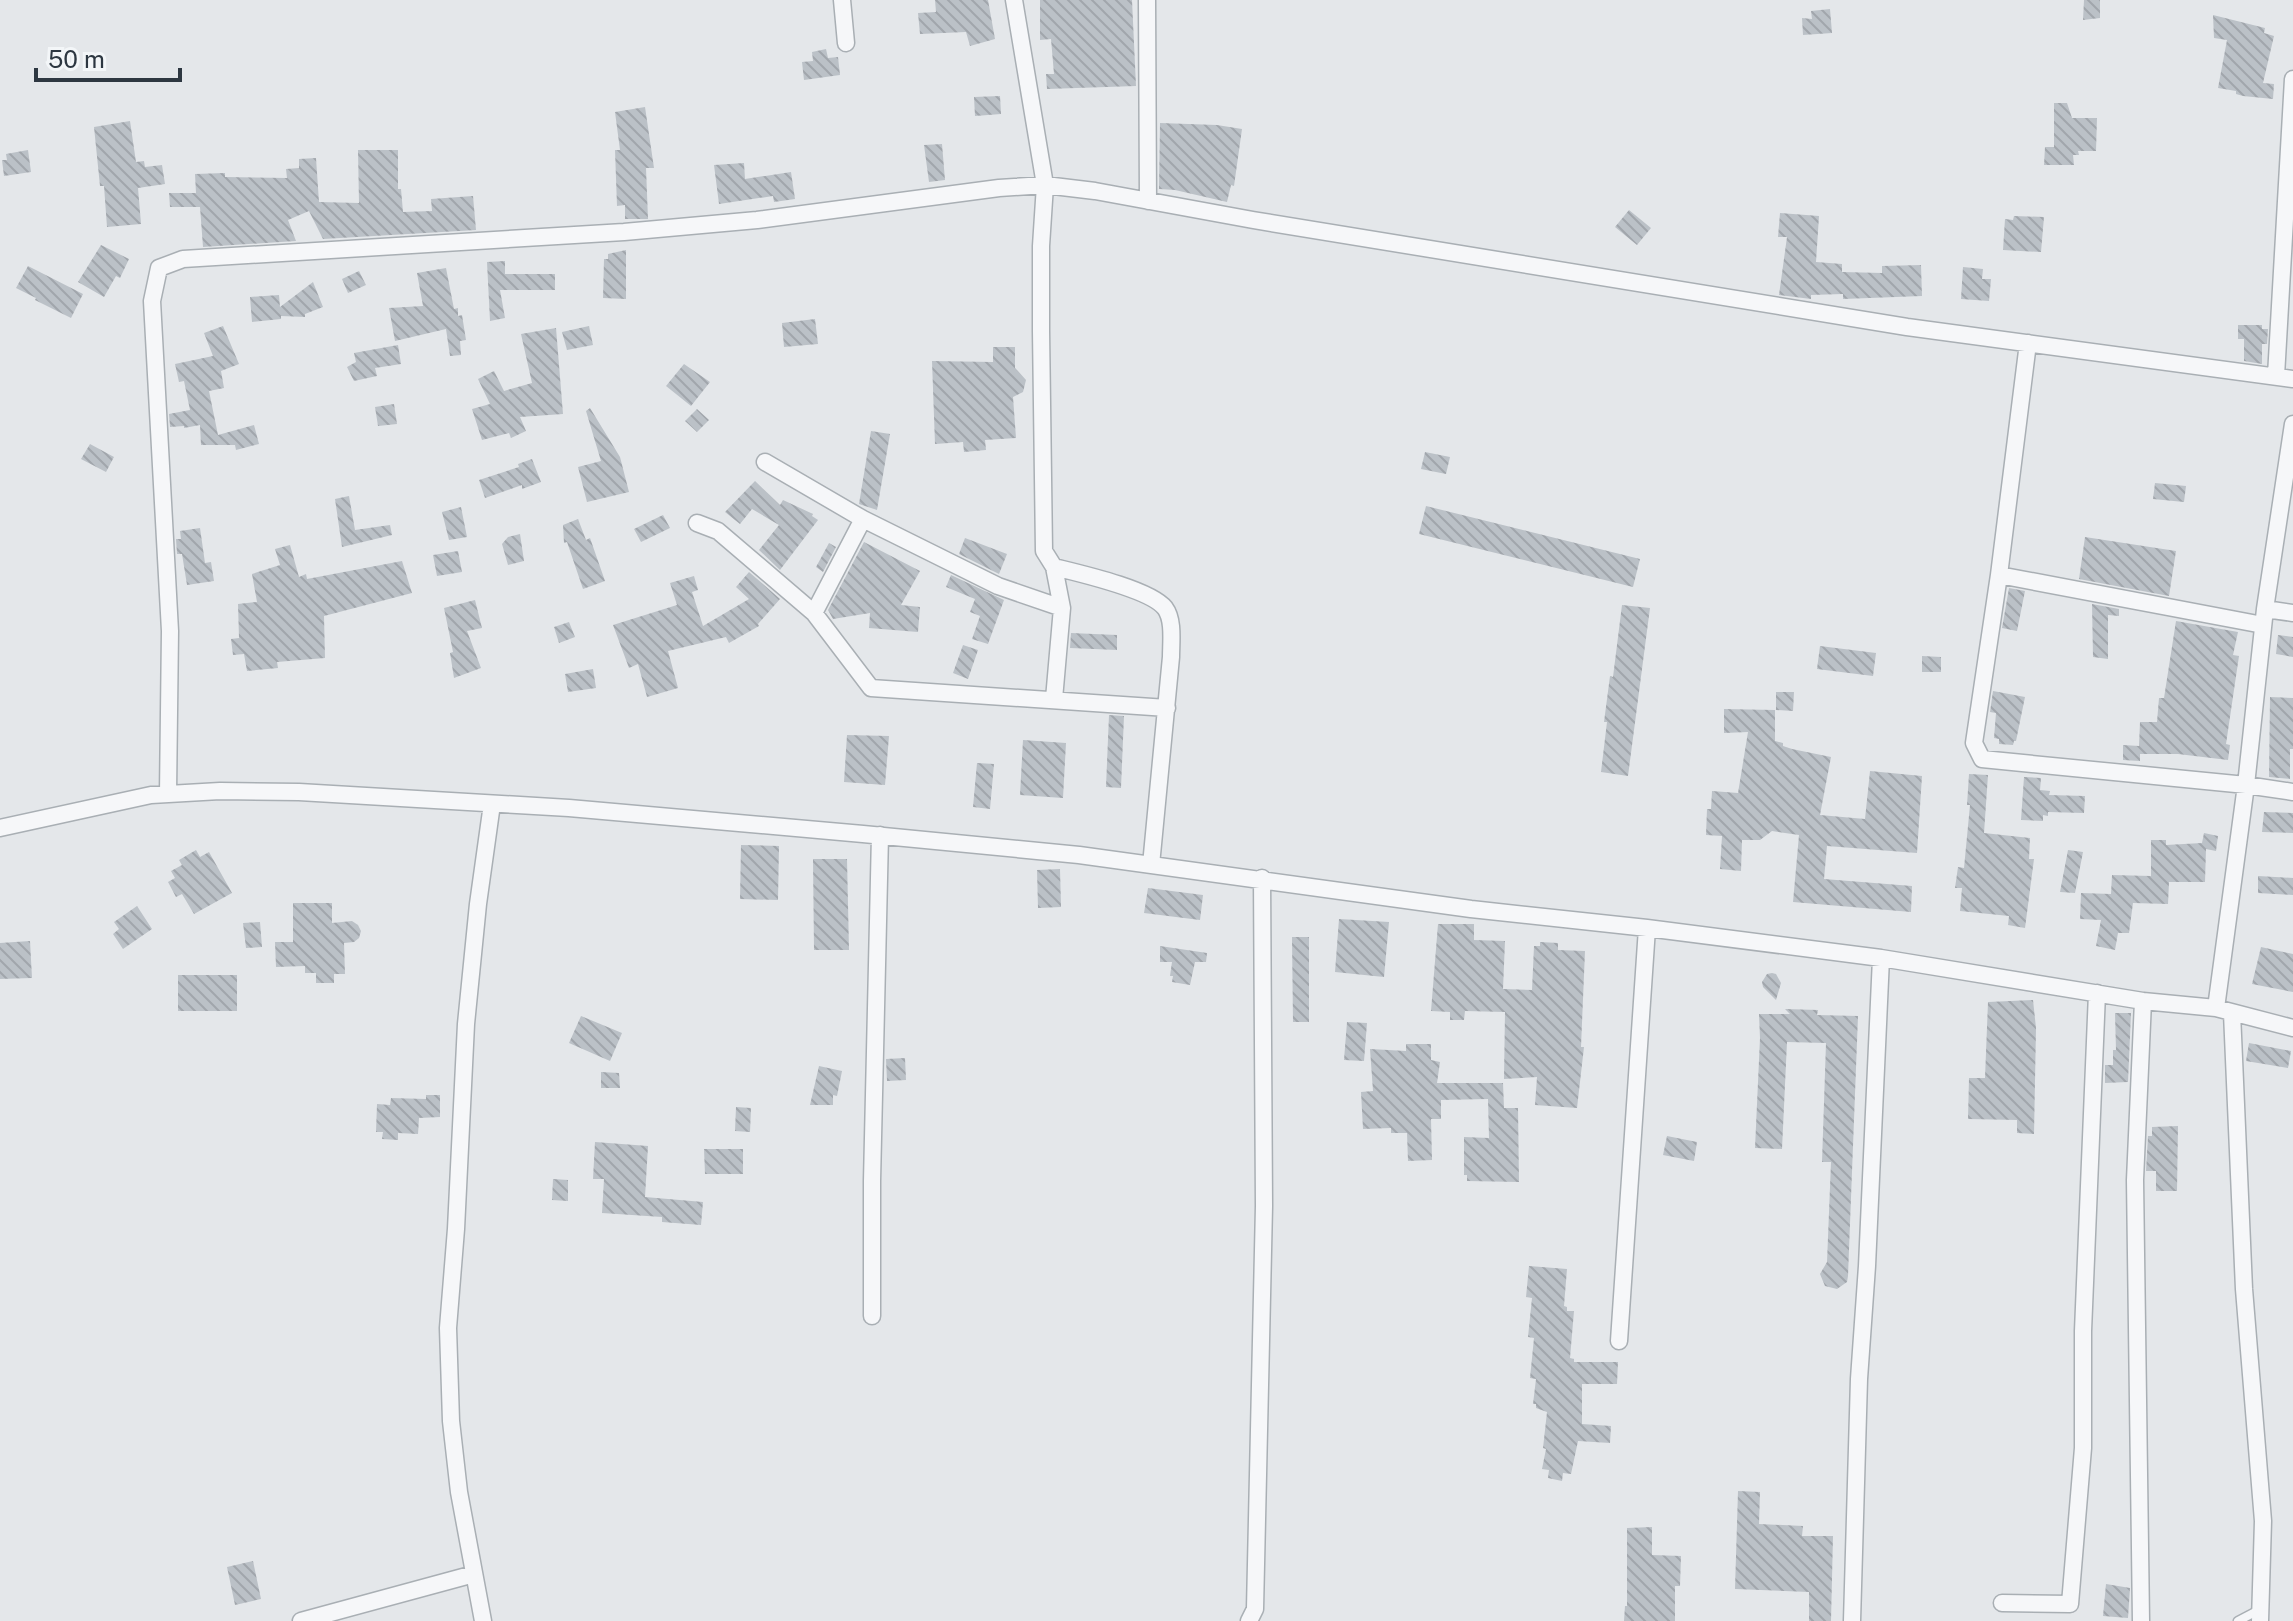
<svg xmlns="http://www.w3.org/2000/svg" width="2293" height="1621" font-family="'Public Sans',sans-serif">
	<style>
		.building { fill: url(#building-back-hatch) }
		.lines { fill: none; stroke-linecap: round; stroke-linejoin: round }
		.lane-casing { stroke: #a9afb4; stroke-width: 11 }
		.street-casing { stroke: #a9afb4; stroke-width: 19 }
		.lane { stroke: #f6f7f9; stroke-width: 8 }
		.street { stroke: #f6f7f9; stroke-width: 16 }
	</style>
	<defs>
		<pattern id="building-back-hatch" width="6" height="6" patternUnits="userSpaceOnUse" patternTransform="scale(2)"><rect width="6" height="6" fill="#bbc1c7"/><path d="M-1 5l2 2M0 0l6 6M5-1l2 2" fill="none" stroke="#a1a6ac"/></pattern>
	</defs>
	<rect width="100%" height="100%" fill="#e4e7ea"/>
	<path class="building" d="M935 0H988L995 39 970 46 966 32 920 34 918 13 936 12Z
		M1040 0H1132L1136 86 1047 89 1046 74H1054L1051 39 1040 40Z
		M2084 0H2100V18L2083 20Z
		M1830 9 1832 33 1803 35 1802 18 1812 19 1811 11Z
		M2213 15 2265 28 2264 33 2274 36 2263 83 2274 84 2273 99 2243 96 2236 94V91L2218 88 2227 40 2214 38Z
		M826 49 828 58 838 57 840 75 804 80 802 62 813 61 812 52Z
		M1000 96 1001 114 975 116 974 97Z
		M2054 103H2067L2072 118H2097L2096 151H2078L2079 155H2073L2074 165H2044L2045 147H2054Z
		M645 107 654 168H646L648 219H625V205L617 206 615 150H620L615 112Z
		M130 121 136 162 144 161 145 167 162 165 165 184 138 188 141 224 107 227 104 186H100L94 127Z
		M1160 123 1217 125 1242 129 1234 186 1231 185 1227 202 1175 190 1159 189Z
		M942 144 945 180 929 182 924 145Z
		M28 150 31 172 4 176 2 160H7L6 154Z
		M358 150H398V189H401L403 212 432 211 431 199 473 196 476 230 323 239 309 211 288 220 296 241 203 247 200 207H170L169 193H196L195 174 225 173V177L287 178 286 169 299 168V159L316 158 319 202 359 203Z
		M744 163 745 179 791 172 795 199 774 202 773 196 719 204 714 165Z
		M1629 210 1651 228 1637 245 1615 227Z
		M1780 213 1819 216 1816 262 1842 264V272L1882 273V266L1921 265 1922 296 1843 299V294L1811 295V299L1779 295 1787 237H1778Z
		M2014 216 2044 217 2041 252 2003 250 2005 219 2013 220Z
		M101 245 129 259 120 278 116 276 104 297 78 282Z
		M626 250V299L603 298 604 259H608V254Z
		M505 261V274H555V290H500L505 318 490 321 487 262Z
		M28 266 83 294 71 318 35 300 36 298 16 288Z
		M1963 267 1983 269 1982 279H1991L1989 301 1961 299Z
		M446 268 454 309 458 308V316L462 315 466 340 460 341 461 355 450 356 446 329 395 341 389 308 423 306 417 273Z
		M359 271 366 285 348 293 342 279Z
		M313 282 323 307 305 314V317L281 316V319L252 322 250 297 279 295 280 307Z
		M815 319 818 344 784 347 782 323Z
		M2238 325H2262V329H2268L2267 344H2262V364L2244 361V339H2238Z
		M223 326 239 364 221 371 224 388 209 391 218 435 254 425 259 444 236 450 235 445H201L200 425 184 428V426L170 427 169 414 190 410 184 381 179 382 175 364 213 356 204 333Z
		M589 326 593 345 567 350 562 332Z
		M556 328 563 414 520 417 526 431 511 438 509 433 482 440 472 409 490 404 478 379 494 371 504 391 532 383 521 334Z
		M398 345 401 364 375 368 377 376 354 381 347 367 356 362 354 353Z
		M993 347H1015V368L1026 380 1023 392 1013 397 1016 438 985 440 986 450 964 452 963 442 935 444 932 361 993 362Z
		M684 364 710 382 691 406 666 386Z
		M394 404 397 424 378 426 375 407Z
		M590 408 620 457 629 492 587 502 578 467 601 461 586 411Z
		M697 409 709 420 697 432 685 421Z
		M871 431 890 434 877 510 859 504Z
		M90 444 114 457 106 472 81 459Z
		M1425 452 1450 457 1446 474 1421 469Z
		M532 459 541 482 522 489V485L485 498 479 480 519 467 518 464Z
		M755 481 780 505 783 500 813 514 812 516 818 520 780 570 759 550 779 525 752 509 740 524 725 512Z
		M2155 483 2186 486 2184 502 2153 499Z
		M349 496 355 530 390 525 392 535 342 547 335 499Z
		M1426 506 1640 559 1633 587 1419 534Z
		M461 507 467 537 449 540 442 512Z
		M663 515 670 528 641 542 634 529Z
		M578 519 586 540 590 538 605 581 583 589 567 542 564 543 563 525Z
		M200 528 205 563 211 562 214 581 187 585 182 554H177L176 539H181L180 531Z
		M520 534 524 561 508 565 502 544 508 537Z
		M2085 537 2176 551 2169 596 2079 579Z
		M965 538 1007 554 999 574 959 554Z
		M864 542 920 571 901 605 920 607 918 632 869 628 870 613 833 619 828 610Z
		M829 543 836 547 823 572 816 567Z
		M290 545 299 577 306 574 307 579 402 561 412 593 324 616 325 658 277 662 278 668 247 671 244 654 233 655 231 639 239 638 238 604 257 602 252 574 280 565 275 549Z
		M458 551 462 572 437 576 433 555Z
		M749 572 780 599 758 624 759 626 729 643 726 637 668 651 678 688 647 697 638 664 629 668 613 625 677 605 670 583 694 576 698 590 692 592 703 626 749 599 736 587Z
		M951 575 1004 600 988 644 972 639 980 616 970 612 975 599 946 587Z
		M2009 588 2025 591 2017 631 2002 628Z
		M475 600 482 628 467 631 481 668 454 678 450 653 453 652 444 608Z
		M2092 604 2119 609V616L2108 615V659L2093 657Z
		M1622 605 1650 608 1628 776 1601 772 1607 722H1604L1610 676 1613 677Z
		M2176 621 2238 632 2233 655 2239 656 2226 744 2230 745 2228 760 2178 754H2140V761L2123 760V745L2139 746 2140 722H2157L2159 698H2164Z
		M569 622 575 637 559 643 554 627Z
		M1071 633 1117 635V650L1070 648Z
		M2278 635 2293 637V657L2276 654Z
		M963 645 978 650 968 679 953 673Z
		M1820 646 1876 653 1873 676 1817 669Z
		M1922 656 1941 657V672H1922Z
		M593 669 596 688 568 692 565 674Z
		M1993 691 2025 697 2016 741H2014L2013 745 1999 744V739L1994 738 1996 713 1990 712Z
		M1776 692H1794L1793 711 1776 710Z
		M2270 697 2293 698V749H2290V779L2269 777Z
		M1724 709 1775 710V741L1783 743V746L1792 749 1831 757 1820 815 1865 819 1870 771 1922 776 1917 853 1827 846 1824 879 1912 886 1911 912 1793 902 1799 835 1772 831 1760 840H1742L1741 871 1720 869 1722 836 1706 835 1707 809H1711L1712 791 1738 793 1748 732 1724 733Z
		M1109 715 1124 716 1121 788 1106 787Z
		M847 735 889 736 885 785 844 782Z
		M1023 740 1066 743 1063 798 1020 795Z
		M977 763 994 764 990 809 973 807Z
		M1969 774 1988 775 1984 833 2030 838 2029 859H2034L2025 928 2008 925 2009 916 1960 911 1962 888H1955L1958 867 1964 868 1970 805H1967Z
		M2024 777 2041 778 2040 790 2050 791 2049 795 2085 796 2084 813 2048 812V816L2043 815V821L2021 820Z
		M2264 812 2293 813V833L2262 832Z
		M2204 833 2218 836 2216 851 2206 849 2205 882H2169L2168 904 2133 903 2129 933H2118L2115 950 2096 946 2101 920 2080 919 2081 893 2111 894 2112 875 2151 876V840H2166V845L2202 843Z
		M741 845 779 846 778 900 740 899Z
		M196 850 200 857 209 852 232 893 194 914 182 894 176 897 168 882 175 878 171 871 182 865 179 860Z
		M2068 850 2083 852 2075 893 2060 892Z
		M813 859H847L849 950H814Z
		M1060 869 1061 907 1038 908 1037 870Z
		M2258 876 2293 878V895L2258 893Z
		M1148 888 1203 895 1200 920 1144 913Z
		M293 903H332V923L352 921 358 925 361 931 359 938 354 942 344 943 345 974H334V983H316V973H305V966L276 967 275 942H293Z
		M137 906 152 929 123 949 113 934 119 929 114 922Z
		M1339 919 1389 922 1384 977 1335 972Z
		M260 922 262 947 246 948 243 923Z
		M1438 924H1474V940L1505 941 1503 989 1532 990 1534 946H1540V942L1558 943V950L1585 951 1581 1047H1584L1577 1108 1535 1105 1537 1077 1504 1079 1505 1012 1465 1011 1464 1020H1450V1012L1431 1011Z
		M1292 937H1309V1022H1293Z
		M30 941 32 978 0 979V943Z
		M1160 946 1207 953 1206 962H1195L1190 985 1172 982 1173 976H1170L1172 962H1160Z
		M2261 947 2293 954V992L2252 984Z
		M1772 973 1776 974 1781 983 1776 1000 1763 987 1762 982 1767 974Z
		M178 975H237V1011H178Z
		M2033 1000 2036 1028 2034 1134 2017 1133V1120L1968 1119 1969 1078H1985L1988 1002Z
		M1785 1009 1818 1010 1817 1015 1858 1016 1848 1276 1847 1282 1837 1289 1825 1286 1820 1274 1827 1262 1831 1162H1822L1826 1043 1787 1042 1782 1149 1755 1148 1760 1038 1759 1014H1790Z
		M2115 1013H2131L2128 1082 2105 1083V1065H2113V1050H2116Z
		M581 1016 622 1033 610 1061 569 1043Z
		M1347 1022 1367 1023 1364 1061 1344 1060Z
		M2249 1043 2291 1051 2288 1068 2246 1061Z
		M1406 1044H1431V1060L1440 1062 1437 1083H1503L1504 1108H1518L1519 1182 1467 1181V1175H1464V1137L1489 1138 1488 1099 1441 1100V1119H1431L1432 1160 1408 1161 1407 1133H1391V1128L1363 1129 1361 1092 1373 1091 1370 1049 1406 1051Z
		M905 1058 906 1080 887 1081 886 1059Z
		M819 1066 842 1071 837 1096 833 1095V1105H810Z
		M601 1072 619 1073 620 1088H601Z
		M426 1095H440V1117L419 1118 418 1134 398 1133V1140L382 1139 383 1132H376L377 1104 390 1105 391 1098 426 1099Z
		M736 1107 751 1108 750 1132 735 1131Z
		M2178 1126 2177 1191H2156V1171H2146L2148 1136H2152V1127Z
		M1667 1136 1697 1142 1694 1161 1663 1155Z
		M595 1142 648 1146 645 1197 703 1202 701 1225 662 1222V1217L602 1213 604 1179H593Z
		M704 1149H743V1174H705Z
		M553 1179 568 1180V1201L552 1200Z
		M1529 1266 1567 1269 1564 1306 1567 1307V1311H1574L1570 1358 1574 1359V1362H1618L1617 1384H1582V1424L1611 1426 1610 1443 1578 1441 1571 1474 1563 1473 1562 1481 1548 1478 1549 1470 1542 1469 1546 1449 1543 1448 1547 1412 1536 1408V1404H1533L1536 1379 1530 1378 1534 1338 1528 1337 1532 1298 1526 1297Z
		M1738 1491 1760 1492 1759 1524 1803 1526 1802 1536H1833L1831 1621H1809V1592L1735 1589Z
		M1652 1527V1555L1681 1556 1680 1586H1675V1621H1624L1625 1606H1627V1528Z
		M253 1561 261 1599 235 1605 227 1567Z
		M2106 1584 2130 1588 2128 1618 2103 1616Z"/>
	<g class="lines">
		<g class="lane-casing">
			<path id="lane" d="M2238 1621 2259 1610"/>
		</g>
		<g class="street-casing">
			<path id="street" d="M842 0 846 43
				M1014 0 1045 185 1041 246V331L1044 551 1054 567C1078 573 1150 589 1165 608 1174 620 1171 642 1171 657L1151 865
				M1147 0 1148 201
				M2028 343 1999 575 1974 743 1982 759 2246 785 2293 792
				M2276 376 2293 79
				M765 462 863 519 998 586 1062 608
				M697 523 718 531 814 613 871 688 1167 708
				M1054 567 1062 608 1054 699
				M1999 575 2263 625
				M2265 609 2293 613
				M814 613 863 519
				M168 794 170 631 152 301 159 268 183 259 624 232 757 220 999 188 1045 185 1095 191 1253 220 1907 327 2293 379
				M0 828 151 795 220 791 299 792 569 808 863 834 1079 855 1471 909 1647 928 1881 958 2143 1001 2216 1008 2293 1028
				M2216 1008 2246 785 2265 609 2293 424
				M2232 1013 2244 1289 2263 1521 2260 1621
				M872 1316V1181L880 835
				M1619 1341 1647 928
				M2002 1603 2070 1604 2083 1448V1331L2097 993
				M301 1621 474 1574
				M483 1621 459 1492 451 1421 448 1328 456 1229 466 1024 478 904 492 804
				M1249 1621 1255 1609 1264 1206 1262 878
				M1852 1621 1859 1379 1867 1266 1881 958
				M2141 1621 2135 1180 2143 1001"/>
		</g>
		<use href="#lane" class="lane"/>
		<use href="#street" class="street"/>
	</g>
	<path d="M36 68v12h144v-12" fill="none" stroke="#2d3741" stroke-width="4"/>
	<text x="48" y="68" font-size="24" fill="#2d3741" stroke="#f3f6f8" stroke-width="6" paint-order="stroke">50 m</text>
</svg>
